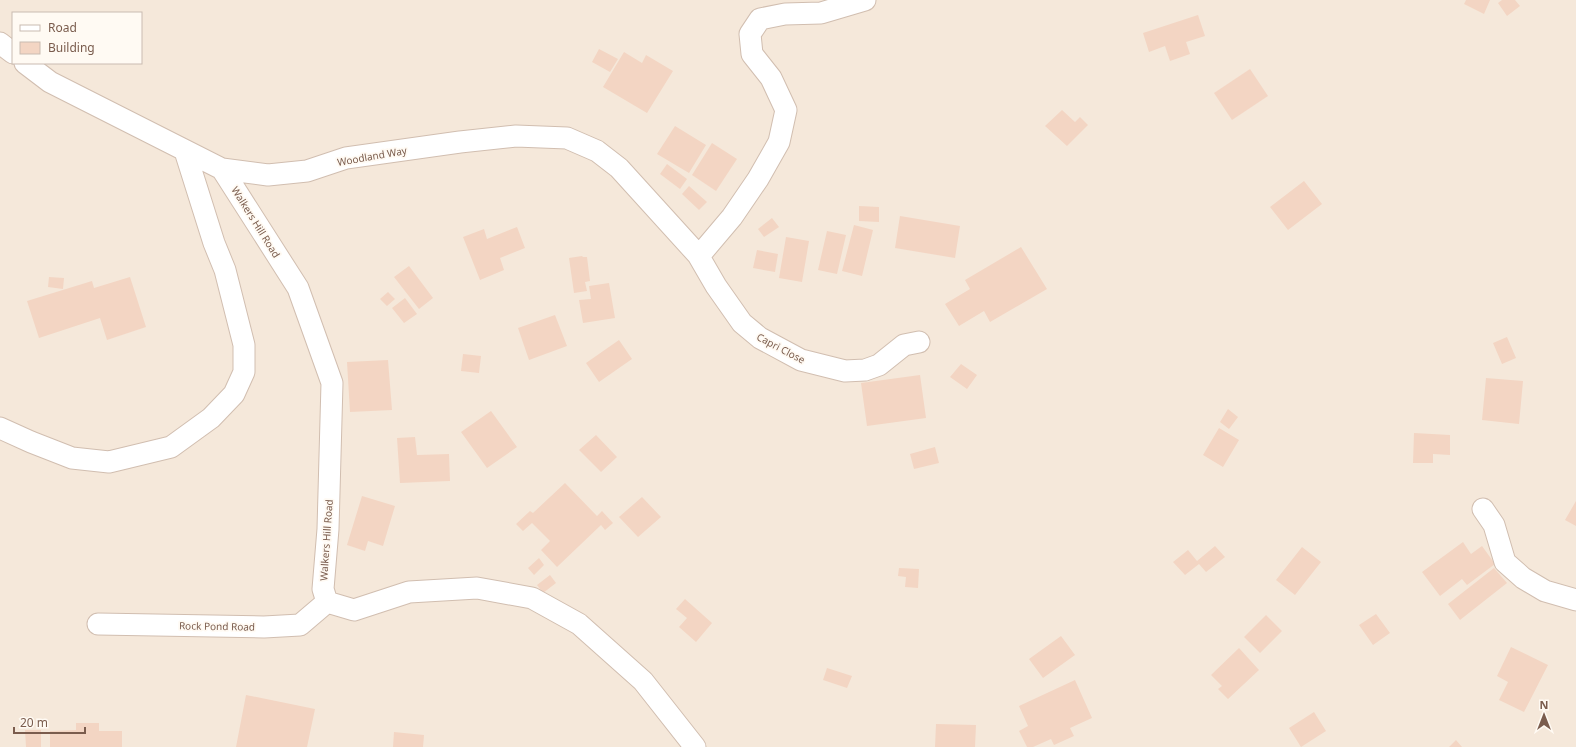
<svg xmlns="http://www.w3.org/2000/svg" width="1576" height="747" font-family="'Noto Sans',sans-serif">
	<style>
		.residential { fill: #f5e8da; fill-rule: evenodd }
		.building { fill: #f3d5c3 }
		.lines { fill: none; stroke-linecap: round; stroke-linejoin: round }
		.minor-casing { stroke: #d1beb0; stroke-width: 23 }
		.minor { stroke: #fff; stroke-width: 21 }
		.labels { text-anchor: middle; stroke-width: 3.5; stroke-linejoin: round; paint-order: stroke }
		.street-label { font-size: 10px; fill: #7a5c4d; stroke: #fffaf3 }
	</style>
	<rect width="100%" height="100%" fill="#fdf6ec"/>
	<path class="residential" d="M0 0H1576V747H0ZM13 13H141V63H13Z"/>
	<path class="building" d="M1466 0H1490L1484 14 1464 4Z
		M1502 0H1515L1520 6 1507 16 1498 3Z
		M1198 15 1205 36 1186 42 1190 54 1170 61 1165 46 1149 52 1143 33Z
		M599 49 618 59 610 72 592 62Z
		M624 52 642 63 646 55 673 71 647 113 603 87Z
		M1250 69 1268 96 1232 120 1214 93Z
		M1062 110 1075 122 1080 117 1088 125 1067 146 1045 126Z
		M675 126 706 145 689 173 657 154Z
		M712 143 737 159 716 191 692 175Z
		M667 164 687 179 680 189 660 174Z
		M1304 181 1322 204 1288 230 1270 207Z
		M689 186 707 202 699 210 682 194Z
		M859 206 879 207V222L859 221Z
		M900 216 960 226 955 258 895 248Z
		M772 218 779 227 764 237 758 229Z
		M854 225 873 230 862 276 842 271Z
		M517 227 525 248 500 258 504 270 480 280 463 237 484 229 487 239Z
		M827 231 846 235 837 274 818 270Z
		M786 237 809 241 802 282 779 278Z
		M1021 247 1047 289 990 322 984 311 959 326 945 304 970 289 965 280Z
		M757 250 778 254 775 272 753 268Z
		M582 256 583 257H587L590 281 585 282 587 291 574 293 569 258Z
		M409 266 433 298 419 309 394 277Z
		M49 277 64 278 63 289 48 287Z
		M130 277 146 327 107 340 100 318 39 338 27 301 92 281 94 288Z
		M609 283 615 318 583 323 579 300 591 299 589 286Z
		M388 292 395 299 387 306 380 299Z
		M405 298 417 314 404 323 392 308Z
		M555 315 567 346 529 360 518 328Z
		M1507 337 1516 358 1502 364 1493 343Z
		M619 340 632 359 599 382 586 363Z
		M463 354 481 356 479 373 461 371Z
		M388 360 392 410 350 412 347 362Z
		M961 364 977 375 967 389 950 377Z
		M920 375 926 418 867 426 861 383Z
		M1486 378 1523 381 1519 424 1482 420Z
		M1228 409 1238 417 1229 429 1220 422Z
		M491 411 517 447 487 468 461 432Z
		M1219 428 1239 440 1223 467 1203 455Z
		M1414 433 1450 435V455L1433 454V463H1413Z
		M596 435 617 457 601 472 579 450Z
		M415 437 417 455 449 454 450 481 400 483 397 438Z
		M935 447 939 463 914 469 910 454Z
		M565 483 597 516 602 511 613 523 605 530 601 525 557 567 541 550 550 541 532 523 523 531 516 524 530 511 533 513Z
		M362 496 395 506 383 546 368 541 365 551 347 545Z
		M642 497 661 517 638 537 619 517Z
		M1576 501V526L1565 520Z
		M1463 542 1471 554 1482 546 1495 564 1467 585 1462 579 1440 596 1422 572Z
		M1215 546 1225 557 1206 572 1199 564 1185 575 1173 562 1188 550 1197 561Z
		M1302 547 1321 562 1295 595 1276 580Z
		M539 558 544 565 534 575 528 568Z
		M899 568 919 569 918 588 905 587 906 577 898 576Z
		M1494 568 1507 583 1460 620 1448 604Z
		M550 575 556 583 543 593 537 585Z
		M685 599 712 623 696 642 679 627 687 618 676 609Z
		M1376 614 1390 633 1373 645 1359 625Z
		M1266 615 1282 631 1260 653 1244 637Z
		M1061 636 1075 655 1043 678 1029 659Z
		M1511 647 1548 665 1524 712 1499 700 1508 682 1497 676Z
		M1239 648 1259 670 1228 699 1218 689 1222 686 1211 675Z
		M827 668 852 676 847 688 823 680Z
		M1075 680 1092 718 1070 728 1074 736 1054 745 1051 739 1033 747H1027L1019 731 1028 726 1019 706Z
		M246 695 315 709 307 747H236Z
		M1314 712 1326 731 1301 747 1289 728Z
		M76 723H99V731H122V747H50V731L76 730Z
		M936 724 976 725 975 747H935Z
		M25 730H41V747H26Z
		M394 732 424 735 423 747H393Z
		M1456 740 1462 747H1449Z"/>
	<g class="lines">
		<g class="minor-casing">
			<path id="minor" d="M0 43 13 53
				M25 63 50 82 222 169 268 175 307 171 346 158 460 142 516 136 567 138 597 151 619 168 698 255 716 286 742 323 760 338 801 360 845 371 865 370 879 365 904 345 919 342
				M222 169 298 288 332 383 328 529 323 589 327 602 354 610 409 592 477 588 532 598 579 624 643 681 695 747
				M699 256 732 217 758 179 779 142 786 110 771 78 752 54 750 34 760 19 785 14 821 13 865 0
				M0 428 31 442 72 458 109 462 171 447 211 418 234 394 244 372V345L225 270 214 243 185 151
				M1483 509 1494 525 1505 562 1523 578 1545 591 1576 600
				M98 624 264 627 300 625 327 602"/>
		</g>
		<use href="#minor" class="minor"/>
	</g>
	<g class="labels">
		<g class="street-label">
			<text transform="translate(372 156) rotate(-10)" y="4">Woodland Way</text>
			<text transform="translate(256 222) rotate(58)" y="4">Walkers Hill Road</text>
			<text transform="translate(781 348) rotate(28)" y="4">Capri Close</text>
			<text transform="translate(326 540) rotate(-86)" y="4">Walkers Hill Road</text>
			<text transform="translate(217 626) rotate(1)" y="4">Rock Pond Road</text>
		</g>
	</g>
	<rect x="12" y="12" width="130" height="52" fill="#fffaf3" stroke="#cabbb1"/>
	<rect x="20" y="25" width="20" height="6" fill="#ffffff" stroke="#cabbb1"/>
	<text x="48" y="32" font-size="12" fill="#7a5c4d">Road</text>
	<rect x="20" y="42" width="20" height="12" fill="#f3d5c3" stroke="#cabbb1"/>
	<text x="48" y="52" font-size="12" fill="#7a5c4d">Building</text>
	<g transform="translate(1544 715)" stroke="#fffaf3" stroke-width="3" paint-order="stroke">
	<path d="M0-3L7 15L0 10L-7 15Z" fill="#7a5c4d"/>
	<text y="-6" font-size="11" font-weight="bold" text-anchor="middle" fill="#7a5c4d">N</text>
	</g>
	<path d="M14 727v6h71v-6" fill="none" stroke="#7a5c4d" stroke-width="2"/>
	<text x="20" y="727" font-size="12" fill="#7a5c4d" stroke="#fffaf3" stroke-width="3" paint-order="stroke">20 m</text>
</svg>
